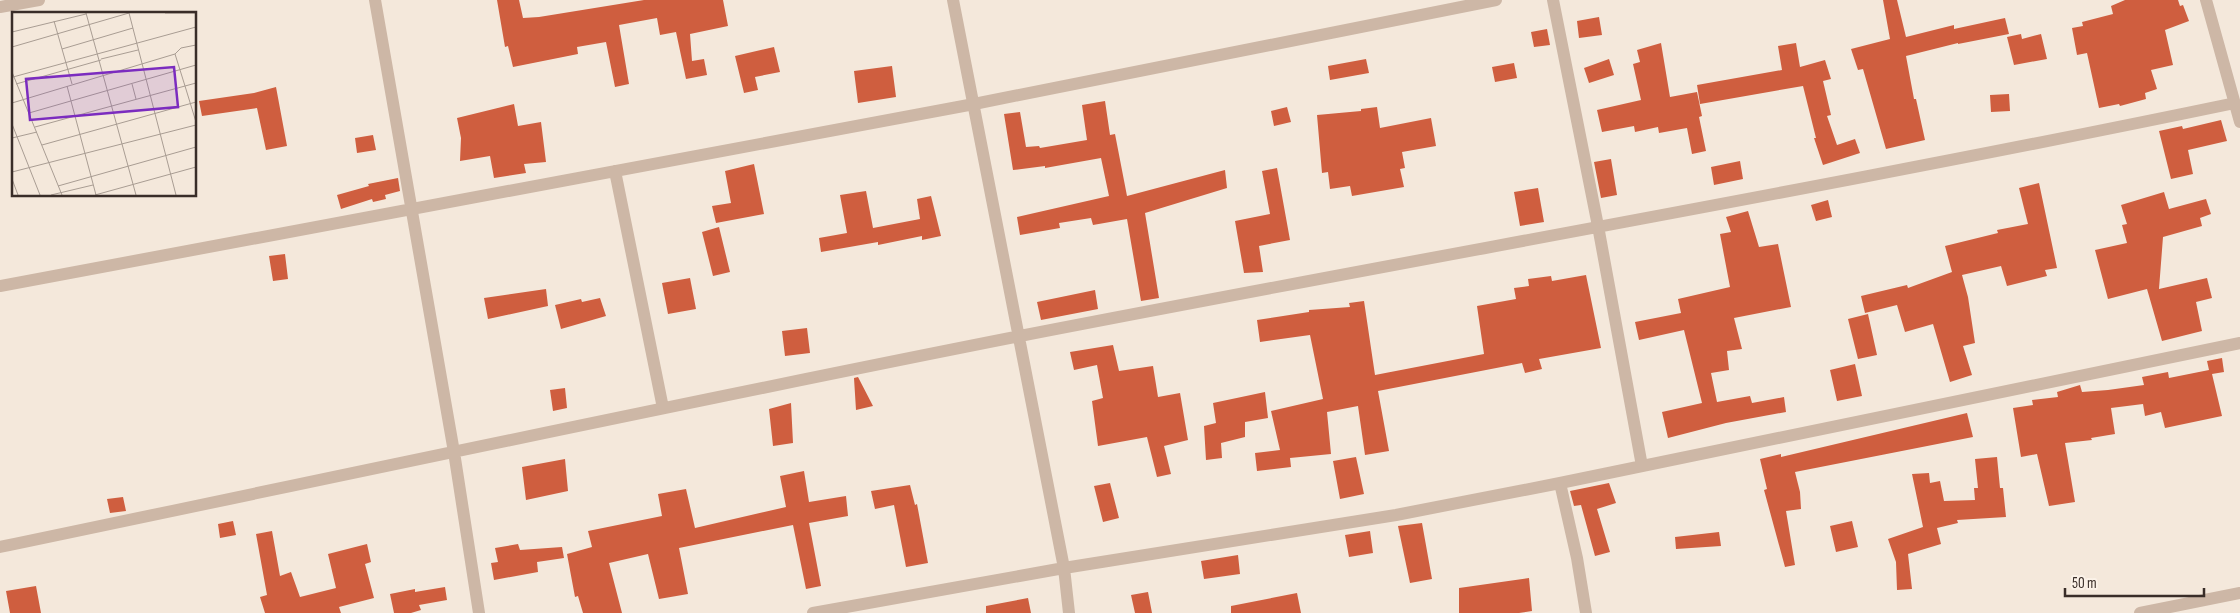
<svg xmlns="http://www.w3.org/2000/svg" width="2240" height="613" font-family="'Sofia Sans Condensed',sans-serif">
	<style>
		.building { fill: #cf5e3f }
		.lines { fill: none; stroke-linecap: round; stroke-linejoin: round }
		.street { stroke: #cdb7a6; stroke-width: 12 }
		.inset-road { fill: none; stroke: #a99d93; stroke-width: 1 }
		.view { fill: #7b2cbf; fill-opacity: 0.15; stroke: #7b2cbf; stroke-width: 2.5 }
		.inset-edge { fill: none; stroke: #392d28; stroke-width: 2.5 }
	</style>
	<rect width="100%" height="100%" fill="#f4e8db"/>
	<path class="building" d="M497 0H519L523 18 539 17 644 0H723L728 26 690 34 692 61 704 59 707 75 686 79 676 32 660 35 657 18 619 25 629 84 615 87 606 42 577 47 578 54 513 67 508 46 505 47Z
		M1883 0H1897L1906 37 1954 25V29L2005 18 2009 34 1958 44V43L1906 56 1914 99H1916L1925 140 1886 149 1863 69 1858 70 1851 49 1890 39Z
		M2125 0H2178L2180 6 2183 5 2189 21 2165 30 2173 65 2151 70 2157 89 2145 93 2146 99 2120 106 2119 104 2099 108 2087 53 2077 55 2072 28 2083 26 2082 22 2113 14 2111 6Z
		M1599 17 1602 35 1579 38 1577 21Z
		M1547 29 1550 45 1534 47 1531 32Z
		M2021 34 2022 39 2041 34 2047 59 2014 65 2007 37Z
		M1661 43 1670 97 1697 92 1702 116 1699 117 1706 151 1692 154 1687 128 1659 133 1658 127 1635 132 1634 126 1602 132 1597 110 1641 100 1633 64 1640 62 1637 50Z
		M1796 43 1800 67 1825 60 1831 79 1823 81 1831 115 1827 116 1837 145 1855 139 1860 153 1823 165 1814 138H1816L1803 86 1700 104 1697 85 1782 70 1778 46Z
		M774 47 780 72 755 77 758 90 744 93 735 56Z
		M1366 59 1369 73 1330 80 1328 66Z
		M1609 59 1614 75 1589 83 1584 68Z
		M1514 63 1517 78 1495 82 1492 67Z
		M892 66 896 97 858 103 854 71Z
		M276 87 287 146 266 150 257 108 202 116 199 101 254 93Z
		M2009 94 2010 111 1991 112 1990 95Z
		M1105 101 1110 135 1115 134 1127 196 1225 170 1227 188 1145 213 1159 298 1141 301 1127 219 1093 225 1091 218 1059 223 1060 228 1020 235 1017 217 1109 196 1101 158 1045 168V166L1013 170 1004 114 1020 112 1026 147 1039 146 1040 148 1087 140 1082 105Z
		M514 104 518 126 541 122 546 162 524 164 526 173 494 178 490 156 460 161 461 138 457 118Z
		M1287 107 1291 122 1274 126 1271 111Z
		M1377 107 1380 128 1431 118 1436 146 1402 152 1405 168 1400 169 1404 187 1352 196 1350 186 1330 189 1328 172 1322 173 1317 115 1361 111V109Z
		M2221 120 2227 141 2188 150 2193 174 2171 179 2159 131 2182 126 2183 129Z
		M373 135 376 150 357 153 355 138Z
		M1611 159 1617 195 1601 198 1594 162Z
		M1740 161 1743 179 1714 185 1711 167Z
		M754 164 764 214 716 223 712 206 731 203 725 171Z
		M1277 168 1290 240 1259 246 1263 272 1244 273 1235 221 1270 214 1262 171Z
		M398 178 400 191 385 195 386 199 373 202 372 199 341 209 337 195 369 186 368 184Z
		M2039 183 2057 268 2045 270 2047 276 2007 286 2001 266 1962 275 1968 297 1975 343 1963 346 1972 375 1950 382 1933 324 1905 332 1897 305 1865 313 1861 296 1907 285 1908 288 1952 272 1945 246 1998 233 1997 230 2028 224 2019 188Z
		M1538 188 1544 222 1520 226 1514 192Z
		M866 191 873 228 920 219 917 199 931 196 941 236 922 240V236L878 245V242L821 252 819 238 847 233 840 195Z
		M2164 192 2169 209 2206 199 2211 214 2200 218 2202 226 2163 237 2159 289 2207 278 2212 298 2196 302 2202 331 2162 341 2147 289 2108 299 2095 250 2127 243 2122 225 2127 224 2121 205Z
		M1828 200 1832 217 1816 221 1811 205Z
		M1748 211 1759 247 1778 244 1791 307 1734 318 1742 349 1727 351 1729 370 1711 373 1717 402 1750 396 1752 403 1784 397 1786 412 1726 423 1668 438 1662 412 1702 403 1684 330 1639 340 1635 322 1681 313 1678 299 1730 287 1720 234 1731 232 1726 217Z
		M719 227 730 272 713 276 702 232Z
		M285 254 288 279 273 281 269 256Z
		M1586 275 1601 348 1539 359 1542 369 1525 373 1522 363 1378 391 1389 451 1365 455 1358 406 1327 412 1331 454 1290 458 1291 467 1257 471 1255 453 1280 450 1271 411 1323 399 1310 335 1260 342 1257 320 1309 312V310L1350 307 1349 303 1364 301 1375 375 1484 354 1477 306 1516 299 1514 288 1529 286 1528 279 1551 276 1552 281Z
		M690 278 696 309 668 314 662 283Z
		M546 289 548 306 488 319 484 298Z
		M1095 290 1098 309 1041 320 1037 302Z
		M600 298 606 316 561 329 555 305 581 299 582 302Z
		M1868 314 1877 355 1858 359 1848 319Z
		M807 328 810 353 785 356 782 331Z
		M1113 345 1119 371 1153 366 1158 397 1180 393 1188 440 1164 446 1171 474 1157 477 1147 437 1098 446 1092 401 1103 398 1097 365 1074 370 1070 352Z
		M2222 358 2224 372 2212 374 2222 416 2165 428 2161 412 2145 416 2143 404 2111 408 2115 434 2091 438 2092 440 2065 443 2075 502 2049 506 2037 454 2021 457 2013 408 2033 405 2032 400 2058 397 2057 392 2080 385 2082 392 2108 390 2144 385 2142 377 2168 372 2169 378 2209 370 2207 361Z
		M1855 364 1862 396 1837 401 1830 370Z
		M858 377 873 406 856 410 854 378Z
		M565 388 567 408 553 411 550 390Z
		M1265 392 1268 418 1245 422V437L1221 443 1222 458 1206 460 1204 426 1216 423 1213 403Z
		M791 403 793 443 773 446 769 409Z
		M1967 413 1973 437 1795 472 1800 492 1801 509 1786 511 1795 565 1785 567 1764 490 1767 489 1760 459 1781 454V457Z
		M1356 457 1364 494 1340 499 1333 461Z
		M1997 457 2000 488H2003L2006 517 1957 520 1958 523 1937 528 1941 544 1908 554 1912 589 1897 590 1896 562 1888 539 1923 527 1912 474 1929 473 1930 483 1940 481 1944 501 1975 500 1974 488H1978L1975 459Z
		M565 459 568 491 526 500 522 467Z
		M804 471 809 502 846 496 848 516 809 523 821 586 806 589 793 525 679 548 688 594 659 599 648 554 609 563 622 613H583L578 596 575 597 567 554 592 547 588 531 662 516 658 494 686 489 695 528 786 507 780 476Z
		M1110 483 1119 518 1103 522 1094 486Z
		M1609 483 1616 503 1597 509 1610 552 1595 556 1581 505 1574 506 1570 491Z
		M910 485 915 505 917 504 928 563 906 567 894 505 875 509 871 491Z
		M123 497 126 511 110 513 107 499Z
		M233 521 236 535 220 538 218 524Z
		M1852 521 1858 547 1836 552 1830 526Z
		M1422 523 1432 579 1410 583 1398 526Z
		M272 531 280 576 291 572 300 597 336 588 328 554 367 544 371 562 365 564 374 598 339 607 341 613H265L260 597 267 595 256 534Z
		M1370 531 1373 553 1349 557 1345 535Z
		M1719 532 1721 546 1676 549 1675 537Z
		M518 544 520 550 562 547 564 558 537 562 538 572 494 580 491 563 498 562 495 548Z
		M1238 555 1240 574 1204 579 1201 561Z
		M1529 578 1532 611 1519 613H1459V588Z
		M36 586 41 613H10L6 591Z
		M445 587 447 600 419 605 421 610 411 613H394L390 594 415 589V592Z
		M1148 592 1152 613H1135L1131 595Z
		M1297 593 1301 613H1231V606Z
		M1028 598 1031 613H986V606Z"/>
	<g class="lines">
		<path class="street" d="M375 0 454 452 479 613
			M953 0 1064 568 1069 613
			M1553 0 1598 226 1642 466
			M2206 0 2240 122
			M0 7 39 0
			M615 171 663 408
			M0 286 974 104 1496 0
			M1560 483 1577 558 1586 613
			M0 547C340 476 680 403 1020 336 1425 257 1831 187 2235 103
			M813 613 1064 568 1396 515 1560 483 2240 343
			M2140 613 2240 593"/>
	</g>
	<g transform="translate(12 12)">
		<rect width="184" height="184" fill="#f4e8db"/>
		<path class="inset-road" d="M74 1 124 183M117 1 164 183M153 1H184M42 9 60 72M0 20 74 2M0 35 117 1M50 37 121 16M163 42 169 36 184 33M89 47 126 38M0 60 50 183M1 65 184 15M184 71 173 74 184 110M4 72 89 48M120 72 124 87M55 74 84 183M0 91 163 42 173 74 23 115M17 101 184 53M0 112 28 183M0 126 25 120M30 133 184 90M0 160 184 113M0 167 6 183M46 174 184 135M39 183 81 173M83 183 184 155"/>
		<path class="view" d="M162 55 166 95 18 108 14 67Z"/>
		<rect width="184" height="184" class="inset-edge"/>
	</g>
	<path d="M2065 588v8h139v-8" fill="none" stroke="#392d28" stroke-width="2.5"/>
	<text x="2072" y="588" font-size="15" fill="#392d28" stroke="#fbf2e8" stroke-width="4" paint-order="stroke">50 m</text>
</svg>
